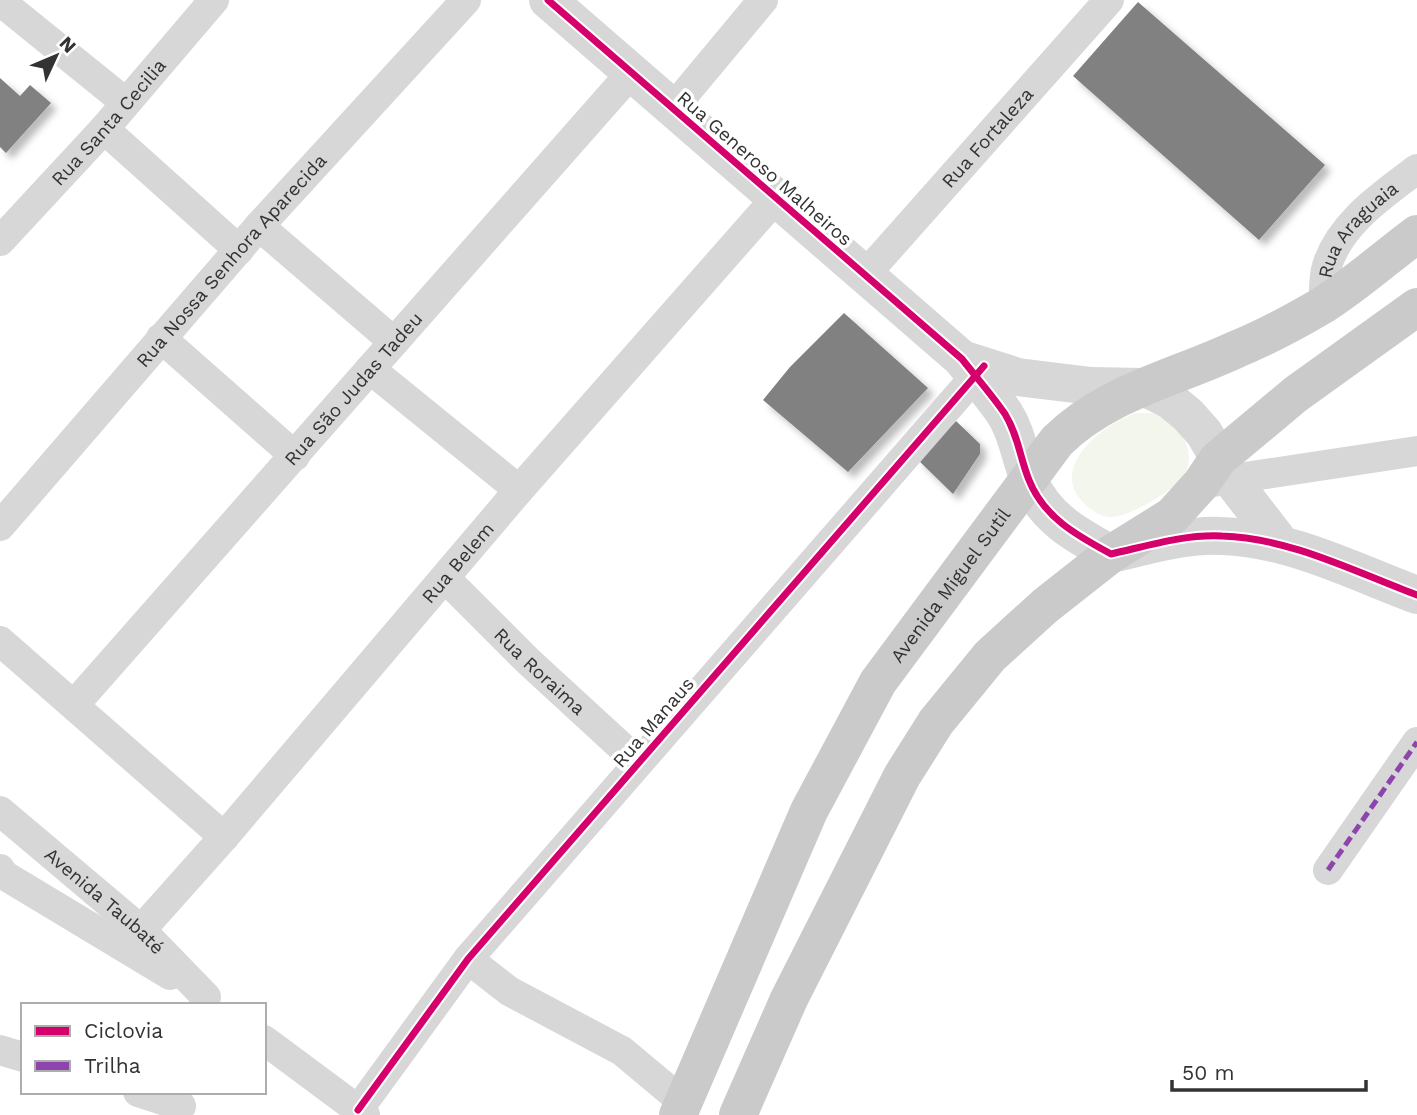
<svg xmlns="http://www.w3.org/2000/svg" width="1417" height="1115" font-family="'Work Sans',sans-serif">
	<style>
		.green { fill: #f2f6ed }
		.building { fill: #818181; filter: url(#shadow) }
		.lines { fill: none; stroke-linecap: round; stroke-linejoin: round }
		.minor { stroke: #d7d7d7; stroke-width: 30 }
		.tertiary { stroke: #d7d7d7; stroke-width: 38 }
		.primary { stroke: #cacaca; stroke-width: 38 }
		.quiet { stroke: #8e44ad; stroke-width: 5; stroke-dasharray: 10 5; stroke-linecap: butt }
		.cycleway-casing { stroke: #fff; stroke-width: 11 }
		.cycleway { stroke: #d6006c; stroke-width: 7 }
		.labels { text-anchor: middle; stroke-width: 7; stroke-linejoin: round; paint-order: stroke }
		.street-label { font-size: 19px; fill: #333; stroke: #fff }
	</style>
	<defs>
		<filter id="shadow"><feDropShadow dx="6" dy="6" stdDeviation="3.5" flood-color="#0004"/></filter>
	</defs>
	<rect width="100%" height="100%" fill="#fff"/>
	<path class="green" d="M1136 413C1144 413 1155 412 1162 416 1182 428 1197 453 1184 475 1174 491 1128 518 1110 517 1101 517 1093 511 1087 506 1044 470 1103 424 1136 413Z"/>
	<path class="building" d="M1138 2 1325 165 1259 240 1073 76Z
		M0 78 20 96 30 85 51 103 6 153 0 147Z
		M844 313 928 388 848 472 763 400 790 367Z
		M956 421 980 444V454L953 494 917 459Z"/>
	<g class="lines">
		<g class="minor">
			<path d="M0 1 125 102"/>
			<path d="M673 108 763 0"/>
			<path d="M104 129 239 250"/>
			<path d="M259 226 394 342"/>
			<path id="s1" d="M0 241 104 129 214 0"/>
			<path id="s2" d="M865 275 1109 0"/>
			<path id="s3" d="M1324 304C1324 292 1323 278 1327 266 1340 223 1383 195 1417 169"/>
			<path d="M161 338 295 456"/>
			<path d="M370 369 519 490"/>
			<path d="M1213 482 1417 451"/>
			<path id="s4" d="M0 526 259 226 466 0"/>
			<path id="s5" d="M445 578 528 661 638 762"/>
			<path d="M0 641 224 837"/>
			<path id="s6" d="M74 705 632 72"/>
			<path id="s7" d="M0 811 141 930 206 997"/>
			<path d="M0 869 4 875 170 975"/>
			<path d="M1328 870 1417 742"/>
			<path id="s8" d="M141 930 224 837 519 490 776 198"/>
			<path d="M468 959 509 991 622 1051 683 1102"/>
			<path d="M264 1040 365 1115"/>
			<path d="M0 1050 23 1057"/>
			<path d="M138 1092 181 1106"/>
			<path d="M358 1110 468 959 984 366"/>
		</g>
		<path class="tertiary" d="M548 0 962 359C976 377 992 395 1005 414 1018 435 1020 458 1029 480 1044 518 1078 536 1111 554 1147 546 1185 534 1222 536 1290 538 1355 572 1417 595
			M962 359 1018 377 1091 386 1143 387 1170 400 1188 415 1204 433 1231 479 1281 544"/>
		<g class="primary">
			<path id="s9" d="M678 1115 809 811 878 682 1057 441C1107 392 1175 378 1237 349 1266 337 1296 321 1323 305 1356 284 1386 257 1417 234"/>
			<path d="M738 1115 789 999 902 776 936 722 990 656 1045 606 1111 554 1172 516 1201 484 1218 459 1296 394 1417 307"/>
		</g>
		<path class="quiet" d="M1328 870 1417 742"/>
		<g class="cycleway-casing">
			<path id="cycleway" d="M548 0 962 359C976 377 992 395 1005 414 1018 435 1020 458 1029 480 1044 518 1078 536 1111 554 1147 546 1185 534 1222 536 1290 538 1355 572 1417 595
				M358 1110 468 959 984 366"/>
		</g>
		<use href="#cycleway" class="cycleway"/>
	</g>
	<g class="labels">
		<g class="street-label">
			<text dy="7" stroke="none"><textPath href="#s1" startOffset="161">Rua Santa Cecilia</textPath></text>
			<text dy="7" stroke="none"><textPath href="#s2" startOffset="184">Rua Fortaleza</textPath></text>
			<text transform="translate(765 168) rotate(41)" y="7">Rua Generoso Malheiros</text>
			<text dy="7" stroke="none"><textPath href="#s3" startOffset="86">Rua Araguaia</textPath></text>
			<text dy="7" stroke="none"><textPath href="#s4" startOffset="352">Rua Nossa Senhora Aparecida</textPath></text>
			<text dy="7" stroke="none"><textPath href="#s6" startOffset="422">Rua São Judas Tadeu</textPath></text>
			<text dy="7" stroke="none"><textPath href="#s8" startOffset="485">Rua Belem</textPath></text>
			<text dy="7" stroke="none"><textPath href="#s9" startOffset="598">Avenida Miguel Sutil</textPath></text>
			<text dy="7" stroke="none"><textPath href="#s5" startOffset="133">Rua Roraima</textPath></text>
			<text transform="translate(653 722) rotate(-49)" y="7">Rua Manaus</text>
			<text dy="7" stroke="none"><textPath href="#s7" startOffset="138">Avenida Taubaté</textPath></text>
		</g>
	</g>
	<rect x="21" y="1003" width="245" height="91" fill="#ffffff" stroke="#adadad" stroke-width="2"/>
	<rect x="35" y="1026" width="35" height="10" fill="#d6006c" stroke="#adadad" stroke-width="2"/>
	<text x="84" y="1038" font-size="21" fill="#333333">Ciclovia</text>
	<rect x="35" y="1061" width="35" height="10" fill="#8e44ad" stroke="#adadad" stroke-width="2"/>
	<text x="84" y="1073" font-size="21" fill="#333333">Trilha</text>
	<g transform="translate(56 56) rotate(46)" stroke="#ffffff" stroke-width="5" paint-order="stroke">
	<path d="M0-5L12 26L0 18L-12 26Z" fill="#333333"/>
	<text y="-10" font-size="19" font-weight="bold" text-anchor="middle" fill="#333333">N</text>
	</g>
	<path d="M1172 1080v10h194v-10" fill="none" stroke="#333333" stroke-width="3.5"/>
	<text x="1182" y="1080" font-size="21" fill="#333333" stroke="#ffffff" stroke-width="5" paint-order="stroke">50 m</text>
</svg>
